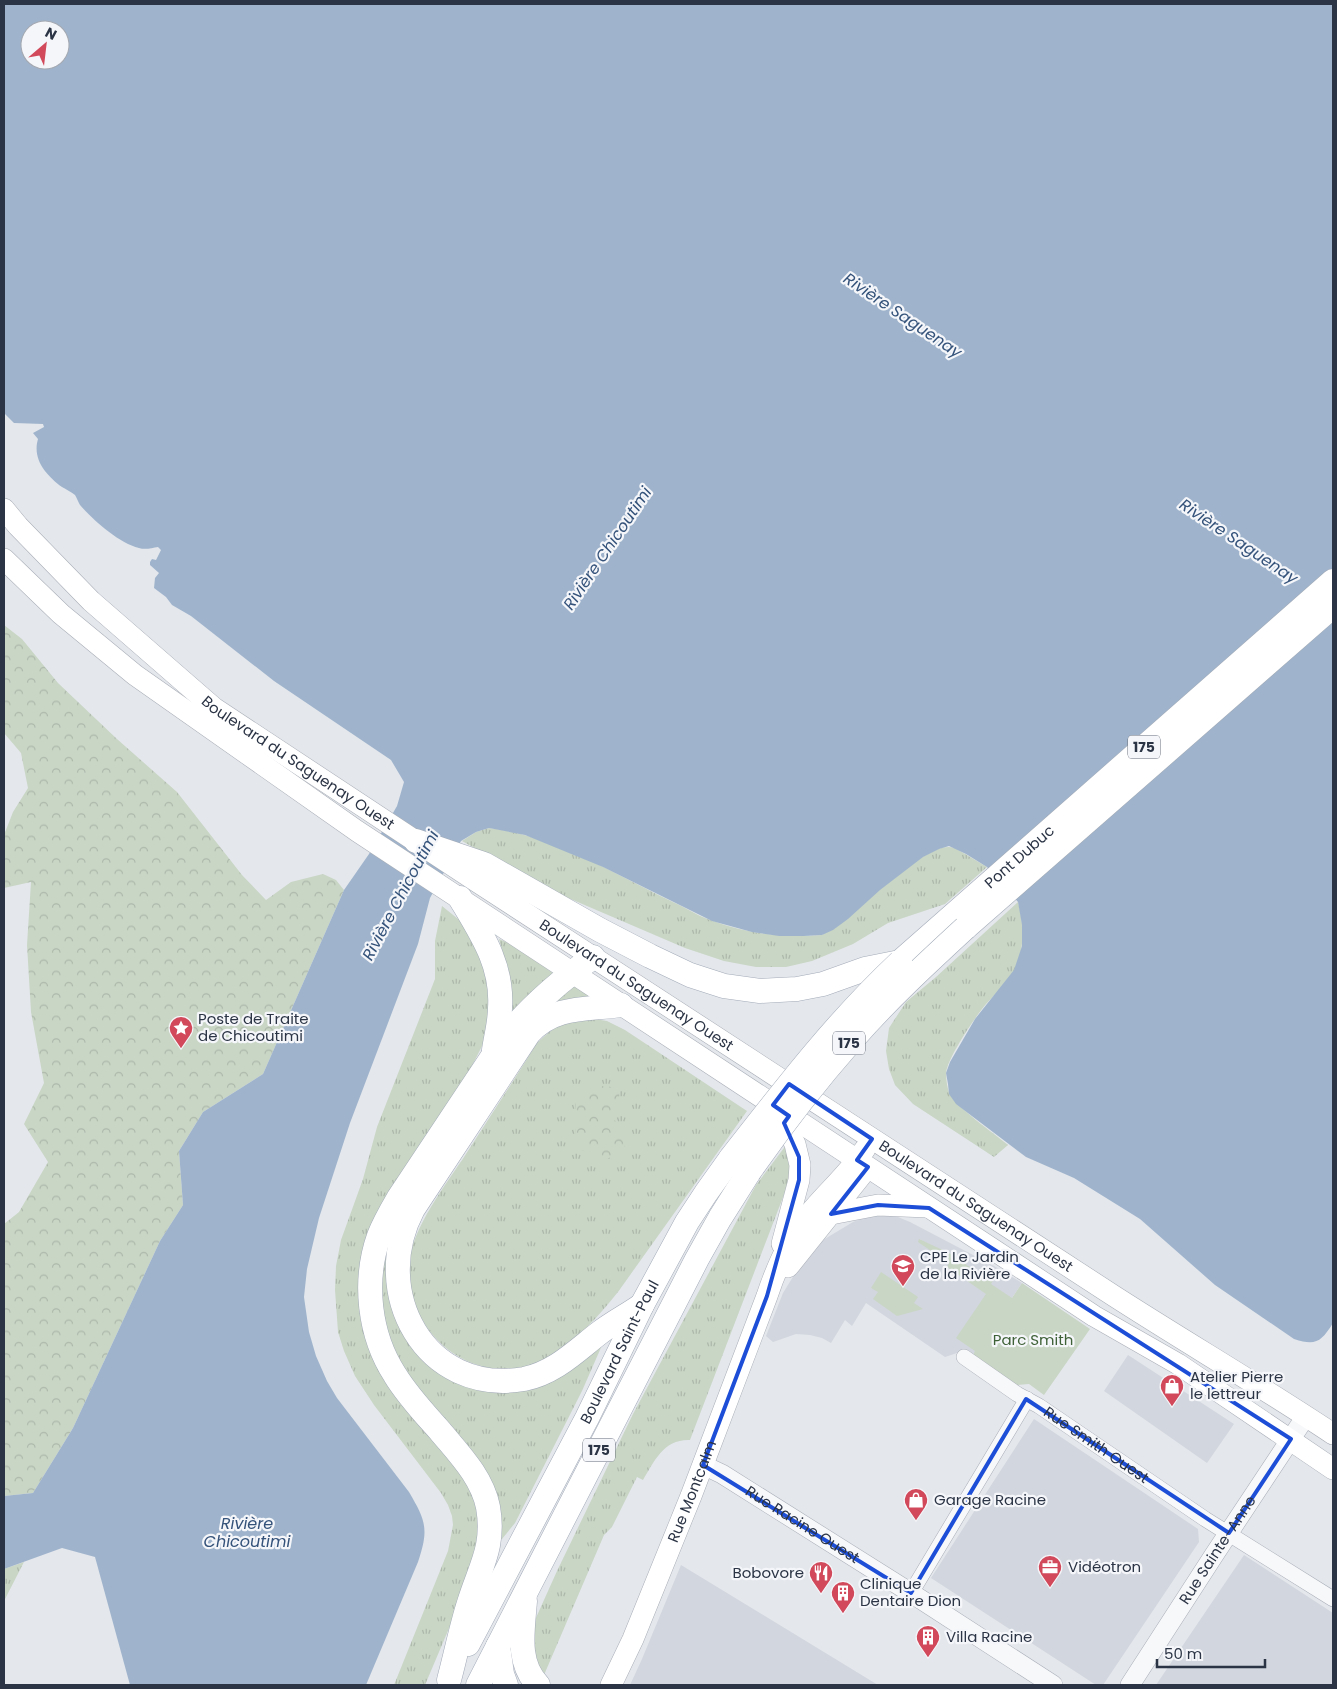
<svg xmlns="http://www.w3.org/2000/svg" width="1337" height="1689" font-family="Poppins,sans-serif">
	<style>
		.built { fill: #d2d6de }
		.grass { fill: url(#grass-tufts) }
		.forest { fill: url(#forest-crowns) }
		.park { fill: #c9d6c5 }
		.water { fill: #9fb4cc; fill-rule: evenodd }
		.lines { fill: none; stroke-linecap: round; stroke-linejoin: round }
		.minor-casing { stroke: #a9aeb7; stroke-width: 16 }
		.tertiary-casing { stroke: #a9aeb7; stroke-width: 20 }
		.secondary-casing { stroke: #a9aeb7; stroke-width: 22 }
		.primary-casing { stroke: #a3abb8; stroke-width: 25 }
		.minor { stroke: #f7f8fa; stroke-width: 15 }
		.tertiary { stroke: #f7f8fa; stroke-width: 19 }
		.secondary { stroke: #fff; stroke-width: 21 }
		.primary { stroke: #fff; stroke-width: 24 }
		.primary-bridge-casing { stroke: #a3abb8; stroke-width: 25; stroke-linecap: butt }
		.primary-bridge { stroke: #fff; stroke-width: 24 }
		.marked { fill: none; stroke: #1d4ed8; stroke-width: 4; stroke-linejoin: round }
		.labels { text-anchor: middle; stroke-width: 4.5; stroke-linejoin: round; paint-order: stroke }
		.shield { fill: #f4f6f9; stroke: #676e7b; stroke-width: 1 }
		.shield-label { font-size: 14px; font-weight: bold; fill: #2b3445 }
		.street-label { font-size: 15px; fill: #2b3445; stroke: #f4f6f9 }
		.poi-label { font-size: 15px; fill: #2b3445; stroke: #f4f6f9; text-anchor: start }
		.park-label { font-size: 15px; fill: #3f6138; stroke: #f4f6f9 }
		.water-label { font-size: 16px; font-style: italic; fill: #34527a; stroke: #f4f6f9 }
	</style>
	<defs>
		<pattern id="grass-tufts" width="24" height="20" patternUnits="userSpaceOnUse" patternTransform="scale(1.25)"><rect width="24" height="20" fill="#c9d6c5"/><path d="M3 7l-1-3M5 7V3M7 7l1-3M15 17l-1-3M17 17v-4M19 17l1-3" fill="none" stroke="#adb8ab"/></pattern>
		<pattern id="forest-crowns" width="20" height="18" patternUnits="userSpaceOnUse" patternTransform="scale(1.25)"><rect width="20" height="18" fill="#c9d6c5"/><path d="M2 6a3 3 0 1 1 6 0M12 15a3 3 0 1 1 6 0" fill="none" stroke="#adb8ab"/></pattern>
	</defs>
	<rect width="100%" height="100%" fill="#e4e7ec"/>
	<path class="built" d="M886 1215 898 1217 910 1222 994 1266 1022 1283 973 1355 966 1350 945 1357 866 1303 852 1326 845 1320 831 1343 822 1338 810 1335 796 1334 773 1342 766 1336 783 1293 804 1259 823 1240 853 1222 866 1217Z
		M1128 1355 1234 1424 1207 1463 1104 1391Z
		M1034 1419 1198 1529 1199 1542 1103 1685H1096L931 1578Z
		M1244 1555 1333 1613V1685H1156Z
		M681 1565 878 1685H630L642 1659Z"/>
	<path class="grass" d="M489 828C553 835 618 876 675 903 688 909 700 917 713 921 748 934 785 938 822 935L908 867C921 858 939 843 955 848L987 867 945 904 888 923 853 944 812 961 786 967H756L724 961 685 948 552 891 462 841 476 832Z
		M1018 902C1024 924 1025 949 1015 969 1008 983 996 993 986 1004 975 1017 948 1057 946 1073 946 1078 947 1087 949 1092 954 1106 995 1134 1008 1145L994 1157 913 1104 895 1085 889 1069 886 1051 889 1028 906 1002 936 977Z
		M442 906 463 923 493 982 486 1038 464 1082 390 1198 363 1302 457 1461 482 1513 472 1574 425 1685H394L448 1551 453 1525 452 1516 448 1505 441 1493 374 1405 355 1376 344 1351 338 1332 335 1290 336 1266 341 1240 363 1179 377 1127 435 979V941Z
		M499 939 511 944 553 973 510 1021 507 968Z
		M572 984 592 997 556 1007 391 1250V1293L471 1383 603 1343 582 1391 515 1523 502 1539 499 1538 401 1370 379 1306 384 1245 512 1040Z
		M588 1018 607 1021 625 1030 747 1111 618 1292C598 1317 562 1358 530 1366 465 1383 405 1329 409 1264 411 1229 447 1183 466 1154 490 1117 514 1080 537 1043 555 1026 564 1021 588 1018Z
		M787 1144 794 1165 785 1192 690 1440C664 1439 655 1460 643 1480L637 1477 612 1527 604 1535 544 1675 536 1670 531 1637 535 1620 557 1571 633 1414 756 1185Z
		M24 1562 4 1601V1569Z"/>
	<path class="forest" d="M4 625 22 639 58 683 117 739 177 792 242 875 266 900 291 882 323 874 336 880 344 890 263 1074 203 1112 179 1151 183 1205 160 1241 73 1428 33 1493 4 1496V1224L19 1212 48 1162 24 1124 44 1083 31 1012 27 945 31 882 4 888V835L13 812 28 788 21 753 4 733Z
		M588 1085 612 1087 620 1093 608 1115 618 1123 629 1138 621 1153 604 1160 575 1147 576 1101Z"/>
	<path class="park" d="M919 1239 949 1253 971 1268 994 1279 991 1284 1012 1298 1022 1283 1090 1329 1044 1395 1029 1384 1017 1385 973 1355 975 1351 956 1338 986 1294 947 1267 949 1263 918 1242Z
		M881 1272 918 1297 914 1303 923 1309 897 1316 873 1299 878 1292 871 1288Z"/>
	<path class="water" d="M4 4H1333V1323C1321 1342 1316 1346 1294 1339L1215 1285 1140 1219 1074 1178 1026 1157 956 1104 949 1094 948 1084 946 1073 950 1062 975 1019 1014 970 1022 946V925L1018 902 987 867 966 854 949 846 939 849 923 857 880 890 848 919 833 930 822 935 804 936H779L752 932 712 921 603 867 525 835 489 828 476 832 461 841 430 898 418 944 350 1123 319 1218 307 1269 304 1297 309 1332 316 1356 327 1381 337 1398 409 1492C426 1521 429 1529 418 1562L366 1685H130L95 1557 62 1548 4 1569V1496L33 1493 73 1428 160 1241 183 1205 179 1151 203 1112 263 1074 344 890 369 854 397 806 404 782 391 760 274 681 191 616 172 605 166 597 154 588 155 578 159 573 150 565V562L152 559 156 560 161 550 158 547C152 548 145 550 139 548 119 543 94 521 80 505 78 502 77 498 75 495 71 492 66 489 62 487 46 475 32 459 38 439L33 433 44 427 43 424 14 423 4 413ZM30 30H60V60H30Z"/>
	<g class="lines">
		<g class="minor-casing">
			<g id="minor">
				<path id="s1" d="M964 1357 1017 1394 1039 1406 1205 1519 1333 1599"/>
				<path d="M911 1593 1027 1399"/>
			</g>
		</g>
		<g class="tertiary-casing">
			<g id="tertiary">
				<path id="s2" d="M703 1465 722 1474 911 1593 1053 1685"/>
				<path id="s3" d="M1130 1685 1214 1555 1306 1416"/>
			</g>
		</g>
		<g class="secondary-casing">
			<g id="secondary">
				<path id="s4" d="M4 509 18 526 91 601 214 708 473 879 1114 1296C1187 1343 1261 1386 1333 1434"/>
				<path d="M4 559 61 614 135 675 357 831 997 1252 1094 1316 1178 1364 1333 1469"/>
				<path d="M777 1109 795 1144 800 1165 799 1180 782 1244"/>
				<path d="M831 1214 878 1205 928 1207"/>
				<path d="M788 1267 864 1172"/>
				<path id="s5" d="M611 1685 633 1639 691 1496 767 1296C777 1266 789 1238 809 1214 827 1192 849 1173 865 1149"/>
			</g>
		</g>
		<g class="primary-casing">
			<g id="primary">
				<path id="s6" d="M416 841 484 864 600 930 650 956 690 975 724 986 760 991 797 989 823 984 865 969 900 962 1333 581"/>
				<path d="M460 898C481 933 503 965 500 1008 500 1022 496 1036 494 1050"/>
				<path d="M965 928 1333 606"/>
				<path d="M621 1005C586 1010 555 1005 529 1033L413 1209C369 1292 425 1396 524 1379 554 1373 575 1352 598 1334 612 1323 628 1315 642 1305"/>
				<path d="M525 1601C523 1630 516 1662 538 1685"/>
				<path id="s7" d="M468 1644 587 1418 642 1305 687 1222 706 1193 731 1158"/>
				<path d="M498 1646 502 1674 506 1685"/>
				<path d="M449 1680C456 1654 461 1628 469 1603 480 1567 495 1547 488 1507 482 1477 459 1454 440 1431 424 1413 407 1395 395 1375 369 1335 363 1281 379 1236 384 1223 391 1211 398 1199L505 1038C530 1006 560 981 593 957"/>
				<path d="M478 1685 697 1259 720 1218 749 1172"/>
			</g>
		</g>
		<use href="#minor" class="minor"/>
		<use href="#tertiary" class="tertiary"/>
		<use href="#secondary" class="secondary"/>
		<use href="#primary" class="primary"/>
		<g class="primary-bridge-casing">
			<path id="primary-bridge" d="M731 1158C784 1090 837 1021 900 962
				M749 1172C781 1126 815 1082 852 1040 887 1000 926 964 965 928"/>
		</g>
		<use href="#primary-bridge" class="primary-bridge"/>
	</g>
	<path class="marked" d="M789 1084 872 1139 857 1160 868 1167 831 1214 878 1205 929 1208 1291 1439 1229 1533 1026 1399 911 1593 703 1465 767 1296 799 1180V1157L784 1123 789 1116 773 1105Z"/>
	<defs>
		<g id="sight-pin" transform="scale(1.25)"><path d="M0 17L-7.5 6A9.5 9.5 0 1 1 7.5 6Z" fill="#d1495b" stroke="#f4f6f9"/><path d="M0-6L1.8-2.2L6-1.7L2.9 1.2L3.7 5.4L0 3.3L-3.7 5.4L-2.9 1.2L-6-1.7L-1.8-2.2Z" fill="#fff"/></g>
		<g id="school-pin" transform="scale(1.25)"><path d="M0 17L-7.5 6A9.5 9.5 0 1 1 7.5 6Z" fill="#d1495b" stroke="#f4f6f9"/><path d="M0-5L7-2L0 1L-7-2ZM-4 1L0 2.5L4 1V4Q0 6-4 4Z" fill="#fff"/></g>
		<g id="shop-pin" transform="scale(1.25)"><path d="M0 17L-7.5 6A9.5 9.5 0 1 1 7.5 6Z" fill="#d1495b" stroke="#f4f6f9"/><path d="M-5-2.5h2.3a2.7 3.5 0 0 1 5.4 0H5L5.5 6h-11ZM-1.5-2.5h3a1.5 2.3 0 0 0-3 0Z" fill="#fff"/></g>
		<g id="office-pin" transform="scale(1.25)"><path d="M0 17L-7.5 6A9.5 9.5 0 1 1 7.5 6Z" fill="#d1495b" stroke="#f4f6f9"/><path d="M-6-3h4V-5.5h4V-3h4V5H-6ZM-1-4.5V-3h2v-1.5ZM-6 0V1H6V0Z" fill="#fff"/></g>
		<g id="restaurant-pin" transform="scale(1.25)"><path d="M0 17L-7.5 6A9.5 9.5 0 1 1 7.5 6Z" fill="#d1495b" stroke="#f4f6f9"/><path d="M-5-6h1v4h1v-4h1v4h1v-4h1v5L-1.5 .5V6h-2V.5L-5-1ZM5-6V6H3V1.5H1.5Q1.5-4 5-6Z" fill="#fff"/></g>
		<g id="building-pin" transform="scale(1.25)"><path d="M0 17L-7.5 6A9.5 9.5 0 1 1 7.5 6Z" fill="#d1495b" stroke="#f4f6f9"/><path d="M-4-6H4V6H1V3H-1V6H-4ZM-2.5-4.3h1.7v1.8h-1.7ZM.8-4.3h1.7v1.8H.8ZM-2.5-1h1.7V.8h-1.7ZM.8-1h1.7V.8H.8Z" fill="#fff"/></g>
	</defs>
	<g fill-rule="evenodd">
		<use href="#sight-pin" x="181" y="1028"/>
		<use href="#school-pin" x="903" y="1266"/>
		<use href="#shop-pin" x="1172" y="1386"/>
		<use href="#shop-pin" x="916" y="1500"/>
		<use href="#office-pin" x="1050" y="1567"/>
		<use href="#restaurant-pin" x="821" y="1573"/>
		<use href="#building-pin" x="843" y="1593"/>
		<use href="#building-pin" x="928" y="1637"/>
	</g>
	<g class="labels">
		<g class="shield">
			<rect x="1128" y="735.5" width="32" height="23" rx="4"/>
			<rect x="833" y="1031.5" width="32" height="23" rx="4"/>
			<rect x="583" y="1438.5" width="32" height="23" rx="4"/>
		</g>
		<g class="shield-label">
			<text x="1144" y="752">175</text>
			<text x="849" y="1048">175</text>
			<text x="599" y="1455">175</text>
		</g>
		<g class="street-label">
			<text dy="5" stroke="none"><textPath href="#s4" startOffset="390">Boulevard du Saguenay Ouest</textPath></text>
			<text dy="5" stroke="none"><textPath href="#s6" startOffset="681">Pont Dubuc</textPath></text>
			<text dy="5" stroke="none"><textPath href="#s4" startOffset="795">Boulevard du Saguenay Ouest</textPath></text>
			<text dy="5" stroke="none"><textPath href="#s4" startOffset="1200">Boulevard du Saguenay Ouest</textPath></text>
			<text dy="5" stroke="none"><textPath href="#s7" startOffset="329">Boulevard Saint-Paul</textPath></text>
			<text dy="5" stroke="none"><textPath href="#s1" startOffset="159">Rue Smith Ouest</textPath></text>
			<text dy="5" stroke="none"><textPath href="#s5" startOffset="210">Rue Montcalm</textPath></text>
			<text dy="5" stroke="none"><textPath href="#s2" startOffset="116">Rue Racine Ouest</textPath></text>
			<text dy="5" stroke="none"><textPath href="#s3" startOffset="161">Rue Sainte-Anne</textPath></text>
		</g>
		<g class="poi-label">
			<text x="198" y="1024">Poste de Traite<tspan x="198" dy="17">de Chicoutimi</tspan></text>
			<text x="920" y="1262">CPE Le Jardin<tspan x="920" dy="17">de la Rivière</tspan></text>
			<text x="1190" y="1382">Atelier Pierre<tspan x="1190" dy="17">le lettreur</tspan></text>
			<text x="934" y="1505">Garage Racine</text>
			<text x="1068" y="1572">Vidéotron</text>
			<text x="804" y="1578" text-anchor="end">Bobovore</text>
			<text x="860" y="1589">Clinique<tspan x="860" dy="17">Dentaire Dion</tspan></text>
			<text x="946" y="1642">Villa Racine</text>
		</g>
		<g class="park-label">
			<text x="1033" y="1345">Parc Smith</text>
		</g>
		<g class="water-label">
			<text transform="translate(903 315) rotate(34)" y="6">Rivière Saguenay</text>
			<text transform="translate(1239 541) rotate(34)" y="6">Rivière Saguenay</text>
			<text transform="translate(607 548) rotate(-56)" y="6">Rivière Chicoutimi</text>
			<text transform="translate(400 895) rotate(-62)" y="6">Rivière Chicoutimi</text>
			<text x="247" y="1529">Rivière<tspan x="247" dy="18">Chicoutimi</tspan></text>
		</g>
	</g>
	<rect width="1337" height="1689" fill="none" stroke="#2b3445" stroke-width="10"/>
	<g transform="translate(45 45) rotate(28)"><circle r="24" fill="#f4f6f9" stroke="#a4a8b1"/>
	<path d="M0-4L9 19L0 12L-9 19Z" fill="#d1495b"/>
	<text y="-8" font-size="14" font-weight="bold" text-anchor="middle" fill="#2b3445">N</text>
	</g>
	<path d="M1157 1659v8h108v-8" fill="none" stroke="#2b3445" stroke-width="2.5"/>
	<text x="1164" y="1659" font-size="15" fill="#2b3445" stroke="#f4f6f9" stroke-width="4" paint-order="stroke">50 m</text>
</svg>
